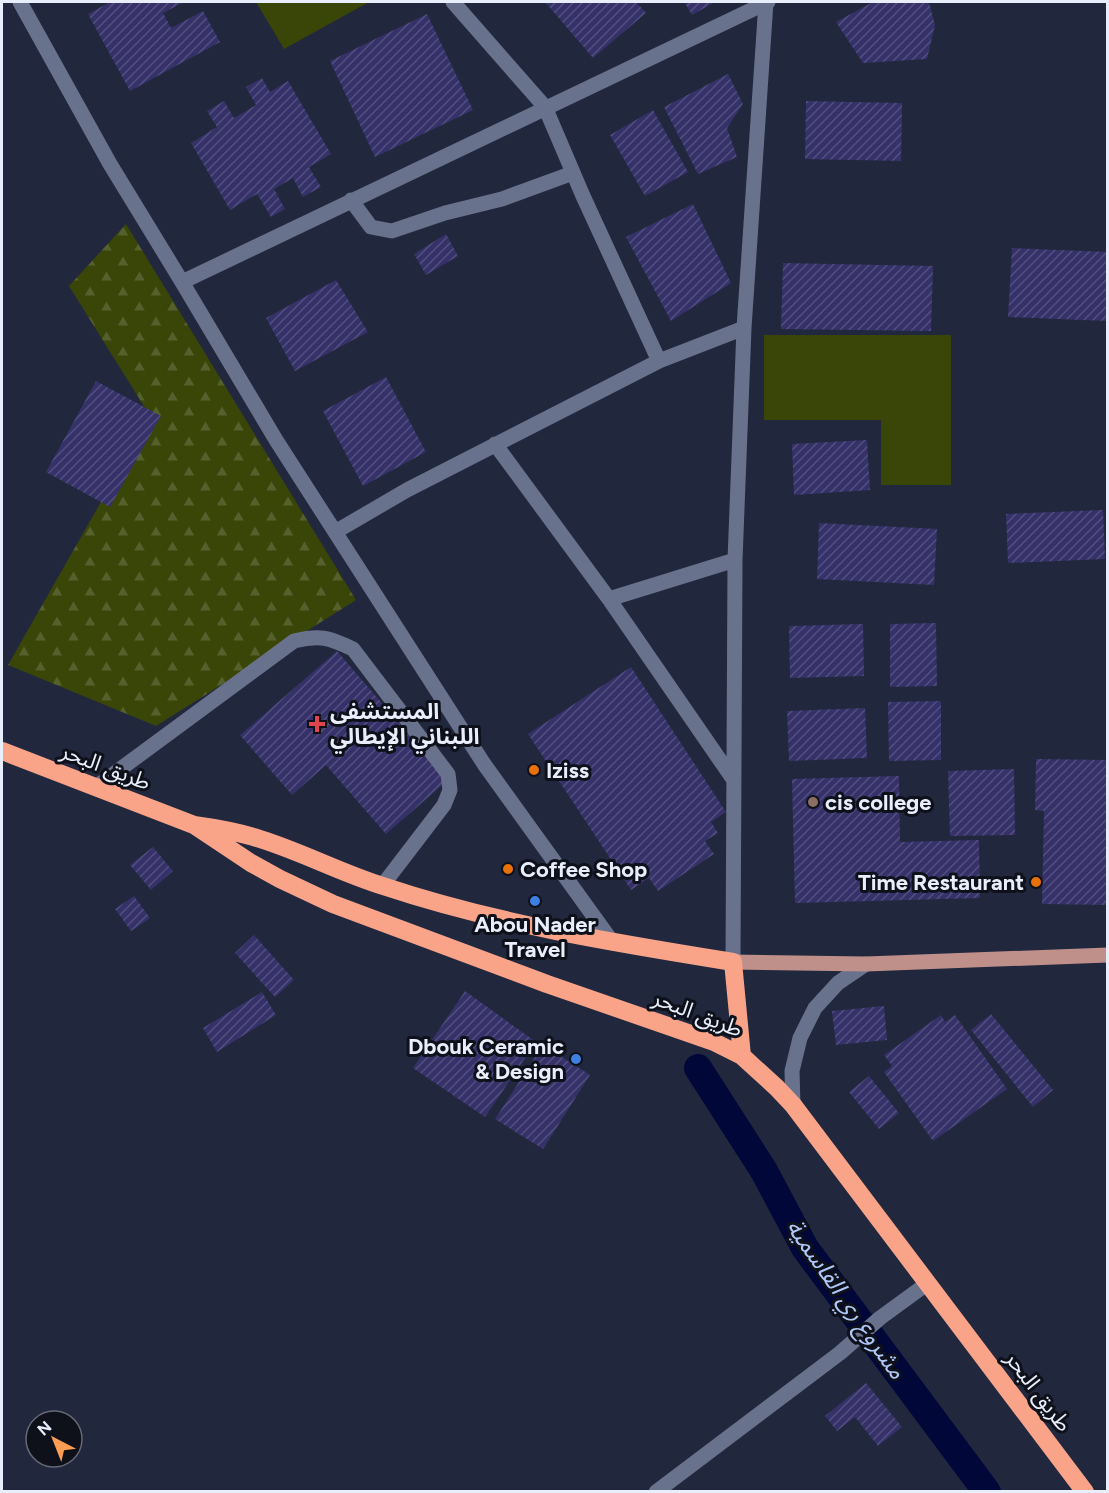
<svg xmlns="http://www.w3.org/2000/svg" width="1109" height="1493" font-family="Figtree,'Noto Sans Arabic',sans-serif">
	<style>
		.grass { fill: #3a4508 }
		.forest { fill: url(#forest-firs) }
		.lines { fill: none; stroke-linecap: round; stroke-linejoin: round }
		.canal { stroke: #010839; stroke-width: 28 }
		.building { fill: url(#building-hatch) }
		.minor { stroke: #69728c; stroke-width: 15 }
		.major { stroke: #bf8f8a; stroke-width: 15 }
		.highway { stroke: #f9a389; stroke-width: 18 }
		.health-dot { fill: #e0444e; stroke: #0e111a; stroke-width: 2 }
		.food-dot { fill: #e8710a; stroke: #0e111a; stroke-width: 2 }
		.education-dot { fill: #8d6e63; stroke: #0e111a; stroke-width: 2 }
		.shop-dot { fill: #3f7fe0; stroke: #0e111a; stroke-width: 2 }
		.labels { text-anchor: middle; stroke-width: 6; stroke-linejoin: round; paint-order: stroke }
		.poi-label { font-size: 22px; font-weight: bold; fill: #e9eefd; stroke: #0e111a; text-anchor: start }
		.street-label { font-size: 22px; fill: #e9eefd; stroke: #0e111a }
		.water-label { font-size: 24px; font-style: italic; fill: #afc7f8; stroke: #0e111a }
	</style>
	<defs>
		<pattern id="forest-firs" width="22" height="20" patternUnits="userSpaceOnUse" patternTransform="scale(1.5)"><rect width="22" height="20" fill="#3a4508"/><path d="M5 1l3.5 6h-7zM16 11l3.5 6h-7z" fill="#56602d"/></pattern>
		<pattern id="building-hatch" width="6" height="6" patternUnits="userSpaceOnUse" patternTransform="scale(1.5)"><rect width="6" height="6" fill="#363169"/><path d="M-1 1l2-2M0 6l6-6M5 7l2-2" fill="none" stroke="#534f7f"/></pattern>
	</defs>
	<rect width="100%" height="100%" fill="#21273d"/>
	<path class="grass" d="M256 2H369L284 49Z
		M764 335H951V485H881V420H764Z"/>
	<path class="forest" d="M126 224 356 600 156 726 8 665 150 416 69 286Z"/>
	<g class="lines">
		<path class="canal" d="M698 1068 764 1171 805 1248 987 1492"/>
	</g>
	<path class="building" d="M110 2H184L163 13 171 28 203 11 220 42 130 91 88 14Z
		M545 2H636L646 13 593 58Z
		M684 2H715L692 15Z
		M873 2H929L935 25 927 59 863 63 836 22Z
		M427 14 473 110 375 157 330 61Z
		M728 74 743 104 727 128 737 157 698 174 664 107Z
		M262 78 270 92 288 81 331 154 309 167 321 187 303 197 293 178 274 189 285 209 271 217 257 194 230 210 191 143 217 127 207 111 224 101 234 118 256 105 246 87Z
		M806 101 902 103 901 161 805 159Z
		M653 110 688 172 645 196 610 135Z
		M693 204 731 283 671 321 626 237Z
		M446 234 458 256 426 275 414 254Z
		M1012 248 1108 252 1106 321 1008 317Z
		M783 263 933 266 931 331 781 329Z
		M336 280 368 332 295 371 266 318Z
		M386 377 426 452 363 486 323 411Z
		M96 381 161 416 110 507 46 472Z
		M867 440 870 490 794 495 792 444Z
		M1103 510 1105 559 1008 563 1006 514Z
		M819 523 937 529 934 585 817 579Z
		M936 623 937 686 890 687V624Z
		M863 624 864 676 790 678 789 626Z
		M337 651 448 780 386 834 326 765 292 795 240 735Z
		M631 667 726 812 711 822 718 833 705 841 714 854 658 891 649 878 631 890 528 734Z
		M941 701V760L889 761 888 702Z
		M865 708 867 758 789 761 787 711Z
		M1036 759 1108 760V905L1042 904 1044 811 1035 810Z
		M1014 769 1015 835 950 836 948 771Z
		M899 776 900 842 979 840 980 898 795 903 792 779Z
		M153 847 173 871 151 890 130 865Z
		M134 896 150 918 131 931 115 909Z
		M254 935 294 980 275 997 235 953Z
		M465 991 536 1042 485 1117 413 1068Z
		M262 992 276 1015 217 1052 203 1028Z
		M884 1006 887 1040 836 1045 832 1011Z
		M991 1014 1053 1090 1033 1107 971 1030Z
		M941 1015 945 1022 955 1015 1007 1089 933 1141 884 1072 892 1066 884 1055Z
		M543 1045 590 1075 543 1149 495 1119Z
		M869 1076 899 1113 879 1129 849 1092Z
		M866 1383 902 1427 878 1446 855 1417 837 1431 825 1416Z"/>
	<g class="lines">
		<path class="minor" d="M20 2 110 164 182 282 276 440 484 764 613 943
			M453 2 545 107 583 196 659 361
			M351 200 371 227 392 231 445 213 502 199 573 173
			M182 282 768 2
			M495 444 609 599 733 779
			M335 532 407 490 659 361 744 328
			M609 599 735 560
			M96 787 294 641C320 635 328 637 353 649L448 774 450 790 444 805 382 886
			M733 962 735 560 744 328 766 2
			M793 1105 792 1071 800 1038 815 1008 838 983 866 964
			M656 1492 840 1353 880 1318 928 1283"/>
		<path class="major" d="M733 962 866 964 1108 955"/>
		<path class="highway" d="M2 751 194 825C216 828 239 832 260 839 302 852 341 873 383 886 497 924 615 943 733 962L742 1056
			M194 825 251 863 280 879 333 904 547 984 714 1042 742 1056 777 1088 793 1105 1085 1492"/>
	</g>
	<path class="health-dot" d="M314 715h6v6h6v6h-6v6h-6v-6h-6v-6h6z"/>
	<g class="food-dot">
		<circle cx="534" cy="770" r="6"/>
		<circle cx="508" cy="869" r="6"/>
		<circle cx="1036" cy="882" r="6"/>
	</g>
	<circle class="education-dot" cx="813" cy="802" r="6"/>
	<g class="shop-dot">
		<circle cx="535" cy="901" r="6"/>
		<circle cx="576" cy="1059" r="6"/>
	</g>
	<g class="labels">
		<g class="poi-label">
			<text x="330" y="719">المستشفى<tspan x="330" dy="25">اللبناني الإيطالي</tspan></text>
			<text x="546" y="778">Iziss</text>
			<text x="825" y="810">cis college</text>
			<text x="520" y="877">Coffee Shop</text>
			<text x="1024" y="890" text-anchor="end">Time Restaurant</text>
			<text x="535" y="932" text-anchor="middle">Abou Nader<tspan x="535" dy="25">Travel</tspan></text>
			<text x="564" y="1054" text-anchor="end">Dbouk Ceramic<tspan x="564" dy="25">&amp; Design</tspan></text>
		</g>
		<g class="street-label">
			<text transform="translate(106 766) rotate(21)" y="8">طريق البحر</text>
			<text transform="translate(698 1013) rotate(21)" y="8">طريق البحر</text>
			<text transform="translate(1039 1391) rotate(53)" y="8">طريق البحر</text>
		</g>
		<g class="water-label">
			<text transform="translate(846 1299) rotate(55)" y="8">مشروع ري القاسمية</text>
		</g>
	</g>
	<rect width="1109" height="1493" fill="none" stroke="#e9eefd" stroke-width="6"/>
	<g transform="translate(54 1439) rotate(318)"><circle r="28" fill="#0e111a" stroke="#666975" stroke-width="1.5"/>
	<path d="M0-4.5L10 22L0 15L-10 22Z" fill="#fc9d53"/>
	<text y="-9" font-size="16" font-weight="bold" text-anchor="middle" fill="#e9eefd">N</text>
	</g>
</svg>
